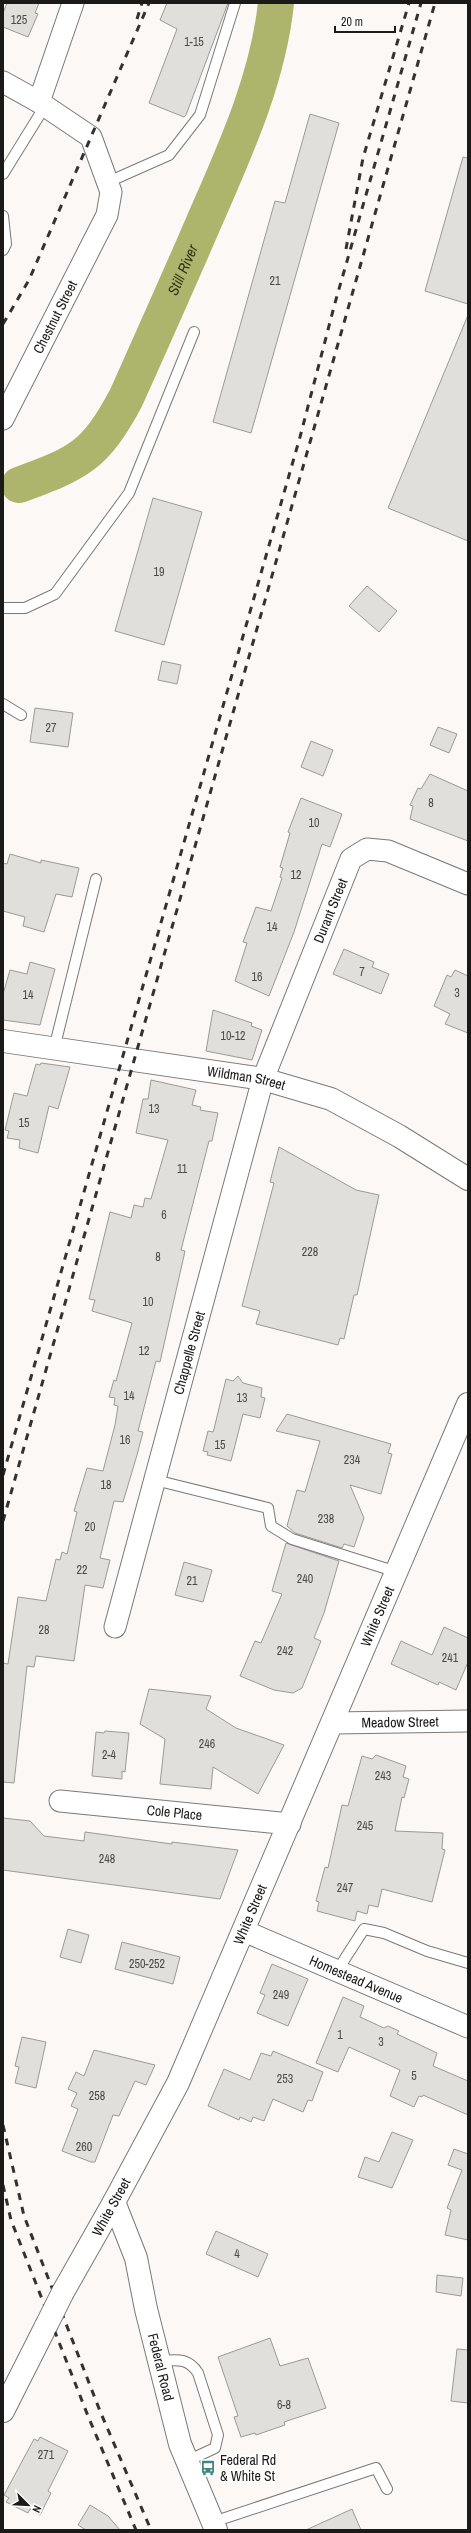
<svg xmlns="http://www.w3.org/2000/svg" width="471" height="2533" font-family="'Archivo Narrow',sans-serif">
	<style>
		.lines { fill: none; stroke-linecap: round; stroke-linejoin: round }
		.river { stroke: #adb56d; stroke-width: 36 }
		.building { fill: #e0dfdb; stroke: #9c9a97 }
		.service-casing { stroke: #7c7976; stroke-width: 12 }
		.minor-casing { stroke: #7c7976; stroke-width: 23 }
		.tertiary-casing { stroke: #7c7976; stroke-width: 24 }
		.secondary-casing { stroke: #7c7976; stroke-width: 24 }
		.primary-casing { stroke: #7c7976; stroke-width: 24 }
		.service { stroke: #fff; stroke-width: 10 }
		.minor { stroke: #fff; stroke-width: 21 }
		.tertiary { stroke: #fff; stroke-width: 22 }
		.secondary { stroke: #fff; stroke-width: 22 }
		.primary { stroke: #fff; stroke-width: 22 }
		.rail { stroke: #333231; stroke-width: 3; stroke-dasharray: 7 7; stroke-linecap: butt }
		.secondary-bridge-casing { stroke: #7c7976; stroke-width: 24; stroke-linecap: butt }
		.secondary-bridge { stroke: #fff; stroke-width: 22 }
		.labels { text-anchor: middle; stroke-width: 3.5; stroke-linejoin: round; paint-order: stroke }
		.number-label { font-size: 12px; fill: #4c4b4a }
		.street-label { font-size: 14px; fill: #1b1a19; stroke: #fff }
		.poi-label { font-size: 14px; fill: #1b1a19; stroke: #fff; text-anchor: start }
		.water-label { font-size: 15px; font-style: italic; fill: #313414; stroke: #fff }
	</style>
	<rect width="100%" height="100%" fill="#fcf8f5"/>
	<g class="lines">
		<path class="river" id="s1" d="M19 485C79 463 95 456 126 398 152 340 178 282 203 224 234 153 268 80 276 3"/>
	</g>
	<path class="building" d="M7 3H39L35 13 38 14 28 37 3 27V13Z
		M167 3H228L186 115 184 117 149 103 177 29 160 20Z
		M310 114 339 123 251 433 213 422 275 201 285 203Z
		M463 157 468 158V304L425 291Z
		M468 315V541L388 508Z
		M153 498 202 512 164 645 115 631Z
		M367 586 397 611 379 632 349 606Z
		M162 661 181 665 177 684 158 680Z
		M35 708 73 713 68 747 30 742Z
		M438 727 457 734 449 753 430 745Z
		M311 741 333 750 323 776 301 767Z
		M430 774 468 791V841L410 819 413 806 410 805 418 788 421 789Z
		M301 798 342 814 330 847 322 844 294 932 269 996 235 981 247 943 243 942 256 907 271 911 282 878 280 877 283 868 280 867 290 833 288 832Z
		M10 854 41 863V860L79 868 72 897 56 894 44 932 23 926 25 917 3 911V863L7 864Z
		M344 949 374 962 372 967 389 974 381 994 333 974Z
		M30 962 55 969 40 1025 3 1020V994L10 970 27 974Z
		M455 970 468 976V1033L445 1024 450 1014 434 1006 447 975 451 977Z
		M213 1010 252 1023 251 1026 262 1030 252 1060 206 1051Z
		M41 1063 70 1067 58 1109 49 1106 38 1153 19 1148 20 1140 7 1138 9 1131 5 1130 14 1093 27 1096 36 1064 40 1065Z
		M151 1080 196 1090 192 1105 201 1107 200 1110 218 1113 212 1141H209L181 1250 185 1251 160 1362 156 1361 138 1431 143 1432 137 1455 123 1502 114 1501 100 1558 110 1560 103 1588 85 1585 74 1661 36 1656 34 1667 27 1666 14 1783 3 1782V1663L8 1664 18 1597 46 1601 56 1559 60 1560 62 1552 67 1554 77 1512 74 1511 87 1468 103 1471 115 1425 118 1406 114 1405 115 1398 109 1397 114 1380 116 1381 132 1323 92 1311 95 1300 89 1299 110 1212 131 1218 134 1205 143 1207 145 1198 151 1199 168 1140 136 1133 143 1099H148Z
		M279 1147 356 1190 379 1195 357 1295H354L344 1339 340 1338 338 1345 256 1324 260 1311 242 1306 274 1183 270 1182Z
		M238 1376 243 1383 262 1388 261 1397 265 1398 260 1418 243 1414 231 1461 207 1455 208 1452 203 1451 208 1431 213 1432 214 1429 226 1379 233 1381Z
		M287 1414 391 1444 388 1453 392 1454 381 1494 350 1485 364 1518 354 1547 344 1544 342 1548 295 1533 287 1526 297 1490 305 1492 320 1441 276 1431Z
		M286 1543 339 1561 324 1613 314 1638 321 1641 302 1688 293 1693 274 1690 240 1676 255 1641 261 1643 282 1594 272 1591Z
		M184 1562 212 1570 203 1602 175 1595Z
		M444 1627 468 1638V1662L456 1690 439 1682 438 1685 391 1664 401 1641 432 1655Z
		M149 1689 211 1696 206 1709 236 1728 284 1745 258 1794 213 1767 211 1789 160 1784 165 1739 140 1724Z
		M105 1731 129 1733 125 1772 122 1771V1779L92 1776 96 1732 104 1733Z
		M376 1755 406 1766 403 1777 409 1779 404 1798 402 1797 395 1831 443 1833 442 1849 445 1850 432 1902 382 1889 378 1907 369 1905 367 1914 357 1911 355 1921 317 1911 319 1902 316 1901 325 1867 328 1868 342 1805 348 1806 362 1756 372 1759Z
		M3 1818 30 1821 44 1836 84 1841 85 1832 172 1844V1842L238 1850 220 1899 69 1879 3 1870Z
		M68 1929 89 1935 81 1963 60 1957Z
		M122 1942 180 1957 173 1984 115 1969Z
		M272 1964 308 1979 288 2026 257 2013 265 1995 260 1993Z
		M343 1997 364 2006 360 2017 384 2028 388 2026 399 2031 397 2034 437 2053 433 2066 468 2081V2115L423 2095 422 2097 419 2096 414 2107 390 2096 400 2070 349 2047 338 2072 316 2063Z
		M22 2037 46 2042 36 2088 15 2083 19 2067 15 2066Z
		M94 2050 155 2065 146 2085 135 2081 119 2116 113 2115 95 2162H91L62 2151 78 2109 71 2106 77 2093 68 2089 76 2072 84 2076Z
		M273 2051 323 2072 312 2101 308 2100 303 2112 273 2099 264 2121 253 2117 251 2122 240 2117 239 2120 208 2106 224 2069 250 2080 261 2053 271 2056Z
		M392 2132 413 2140 392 2188 358 2177 365 2157 379 2162Z
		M454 2149 468 2154V2240L445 2235 451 2210 447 2208 462 2170 448 2165Z
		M216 2231 268 2254 258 2277 206 2254Z
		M437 2275 463 2278 461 2296 436 2292Z
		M270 2338 280 2366 308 2358 326 2408 284 2422 285 2425 256 2435 255 2433 241 2437 234 2417 238 2416 218 2357Z
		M457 2349 468 2350V2403L451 2401Z
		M40 2437 68 2451 48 2491 51 2493 40 2515 30 2509 28 2513 6 2502 9 2498 4 2495 34 2439 38 2441Z
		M90 2505 108 2516 120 2530H86L78 2525Z
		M352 2509 361 2530H306Z"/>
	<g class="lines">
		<g class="service-casing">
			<path id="service" d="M3 174 45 106
				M108 182 169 155 200 115 235 3
				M3 216 6 244 3 250
				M3 608H25L55 594 129 493 194 332
				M3 704 21 715
				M54 1049 96 879
				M155 1480 268 1508 271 1526 292 1539 397 1572
				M337 1971 364 1929 384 1933 427 1951 468 1963
				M159 2361C176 2360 188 2357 198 2373L218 2435 215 2448 187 2461
				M213 2522 376 2468 387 2489"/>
		</g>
		<g class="minor-casing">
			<g id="minor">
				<path d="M3 82 39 102 91 137 111 192 107 215 3 419"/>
				<path d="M39 102 73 3"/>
				<path id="s2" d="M115 1627 263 1079 351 859 367 849 388 851 468 884"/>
				<path id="s3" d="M333 1723 468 1721"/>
				<path id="s4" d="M60 1801 290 1824"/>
				<path id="s5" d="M244 1931 468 2027"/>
			</g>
		</g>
		<g class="tertiary-casing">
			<g id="tertiary">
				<path id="s6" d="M3 1041 263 1079 331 1099 399 1136 468 1179"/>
			</g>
		</g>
		<g class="secondary-casing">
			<path id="secondary" d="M63 2292 114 2202
				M3 2411 46 2326"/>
		</g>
		<g class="primary-casing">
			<g id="primary">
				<path id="s7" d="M216 2530 180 2444 146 2309 136 2258 114 2202 178 2083 468 1404"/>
			</g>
		</g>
		<use href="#service" class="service"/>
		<use href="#minor" class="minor"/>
		<use href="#tertiary" class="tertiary"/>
		<use href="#secondary" class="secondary"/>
		<use href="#primary" class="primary"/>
		<path class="rail" d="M137 19 142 3
			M346 249 363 158 409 3
			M3 324 29 280 149 3
			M3 1475 300 437 335 303 421 3
			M3 1521 435 3
			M3 2125 24 2216 100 2411 151 2530
			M3 2185 11 2220 88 2416 136 2530"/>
		<g class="secondary-bridge-casing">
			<path id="secondary-bridge" d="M46 2326 63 2292"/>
		</g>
		<use href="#secondary-bridge" class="secondary-bridge"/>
	</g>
	<defs>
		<g id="bus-bare" transform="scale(1.2)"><path d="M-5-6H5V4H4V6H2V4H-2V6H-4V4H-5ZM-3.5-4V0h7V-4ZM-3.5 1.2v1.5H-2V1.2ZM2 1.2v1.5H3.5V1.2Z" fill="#408783" stroke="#fff" stroke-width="2.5" paint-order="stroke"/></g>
	</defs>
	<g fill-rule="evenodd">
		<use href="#bus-bare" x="208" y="2468"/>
	</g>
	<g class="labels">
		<g class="number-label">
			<text x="19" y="24">125</text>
			<text x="194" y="46">1-15</text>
			<text x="275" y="285">21</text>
			<text x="159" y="576">19</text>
			<text x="51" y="732">27</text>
			<text x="431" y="807">8</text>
			<text x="314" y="827">10</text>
			<text x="296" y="879">12</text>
			<text x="272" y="931">14</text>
			<text x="362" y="976">7</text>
			<text x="257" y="981">16</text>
			<text x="457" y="997">3</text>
			<text x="28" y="999">14</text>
			<text x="233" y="1040">10-12</text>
			<text x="154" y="1113">13</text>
			<text x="24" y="1127">15</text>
			<text x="182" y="1173">11</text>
			<text x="164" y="1219">6</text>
			<text x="310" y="1256">228</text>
			<text x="158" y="1261">8</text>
			<text x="148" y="1306">10</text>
			<text x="144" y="1355">12</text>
			<text x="129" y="1400">14</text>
			<text x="242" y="1402">13</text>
			<text x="125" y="1444">16</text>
			<text x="220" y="1449">15</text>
			<text x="352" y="1464">234</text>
			<text x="106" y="1489">18</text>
			<text x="326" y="1523">238</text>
			<text x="90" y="1531">20</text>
			<text x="82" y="1574">22</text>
			<text x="305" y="1583">240</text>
			<text x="192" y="1585">21</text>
			<text x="44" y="1634">28</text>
			<text x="285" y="1655">242</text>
			<text x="450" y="1662">241</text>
			<text x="207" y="1748">246</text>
			<text x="109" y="1759">2-4</text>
			<text x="383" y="1780">243</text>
			<text x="365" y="1830">245</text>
			<text x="107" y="1863">248</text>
			<text x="345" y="1892">247</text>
			<text x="147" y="1968">250-252</text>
			<text x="281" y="1999">249</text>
			<text x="340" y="2039">1</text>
			<text x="381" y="2046">3</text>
			<text x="414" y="2080">5</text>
			<text x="285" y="2083">253</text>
			<text x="97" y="2100">258</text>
			<text x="84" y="2151">260</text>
			<text x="237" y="2258">4</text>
			<text x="284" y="2409">6-8</text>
			<text x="46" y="2459">271</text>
		</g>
		<g class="street-label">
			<text transform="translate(55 317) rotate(-63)" y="5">Chestnut Street</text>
			<text dy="5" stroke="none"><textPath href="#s2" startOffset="749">Durant Street</textPath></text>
			<text dy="5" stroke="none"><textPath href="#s6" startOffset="246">Wildman Street</textPath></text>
			<text dy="5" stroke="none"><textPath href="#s2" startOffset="284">Chappelle Street</textPath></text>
			<text dy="5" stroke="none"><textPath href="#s7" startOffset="987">White Street</textPath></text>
			<text dy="5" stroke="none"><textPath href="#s3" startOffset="67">Meadow Street</textPath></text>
			<text dy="5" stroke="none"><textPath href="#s4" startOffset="115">Cole Place</textPath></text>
			<text dy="5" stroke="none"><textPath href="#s7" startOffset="663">White Street</textPath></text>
			<text dy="5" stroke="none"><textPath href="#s5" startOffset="122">Homestead Avenue</textPath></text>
			<text transform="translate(111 2207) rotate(-61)" y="5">White Street</text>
			<text transform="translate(161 2367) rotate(76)" y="5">Federal Road</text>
		</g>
		<g class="poi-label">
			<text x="220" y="2465">Federal Rd<tspan x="220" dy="16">&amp; White St</tspan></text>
		</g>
		<g class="water-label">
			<text dy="5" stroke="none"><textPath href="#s1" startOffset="283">Still River</textPath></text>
		</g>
	</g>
	<rect width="471" height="2533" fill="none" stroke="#1b1a19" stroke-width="8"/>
	<g transform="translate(28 2505) rotate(114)" stroke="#ffffff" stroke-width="3" paint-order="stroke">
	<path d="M0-3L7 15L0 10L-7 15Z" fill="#1b1a19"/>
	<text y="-6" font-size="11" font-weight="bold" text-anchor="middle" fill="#1b1a19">N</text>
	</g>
	<path d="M335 26v6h60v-6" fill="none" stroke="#1b1a19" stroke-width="2"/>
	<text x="341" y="26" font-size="12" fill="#1b1a19" stroke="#ffffff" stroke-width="3" paint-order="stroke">20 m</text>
</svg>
